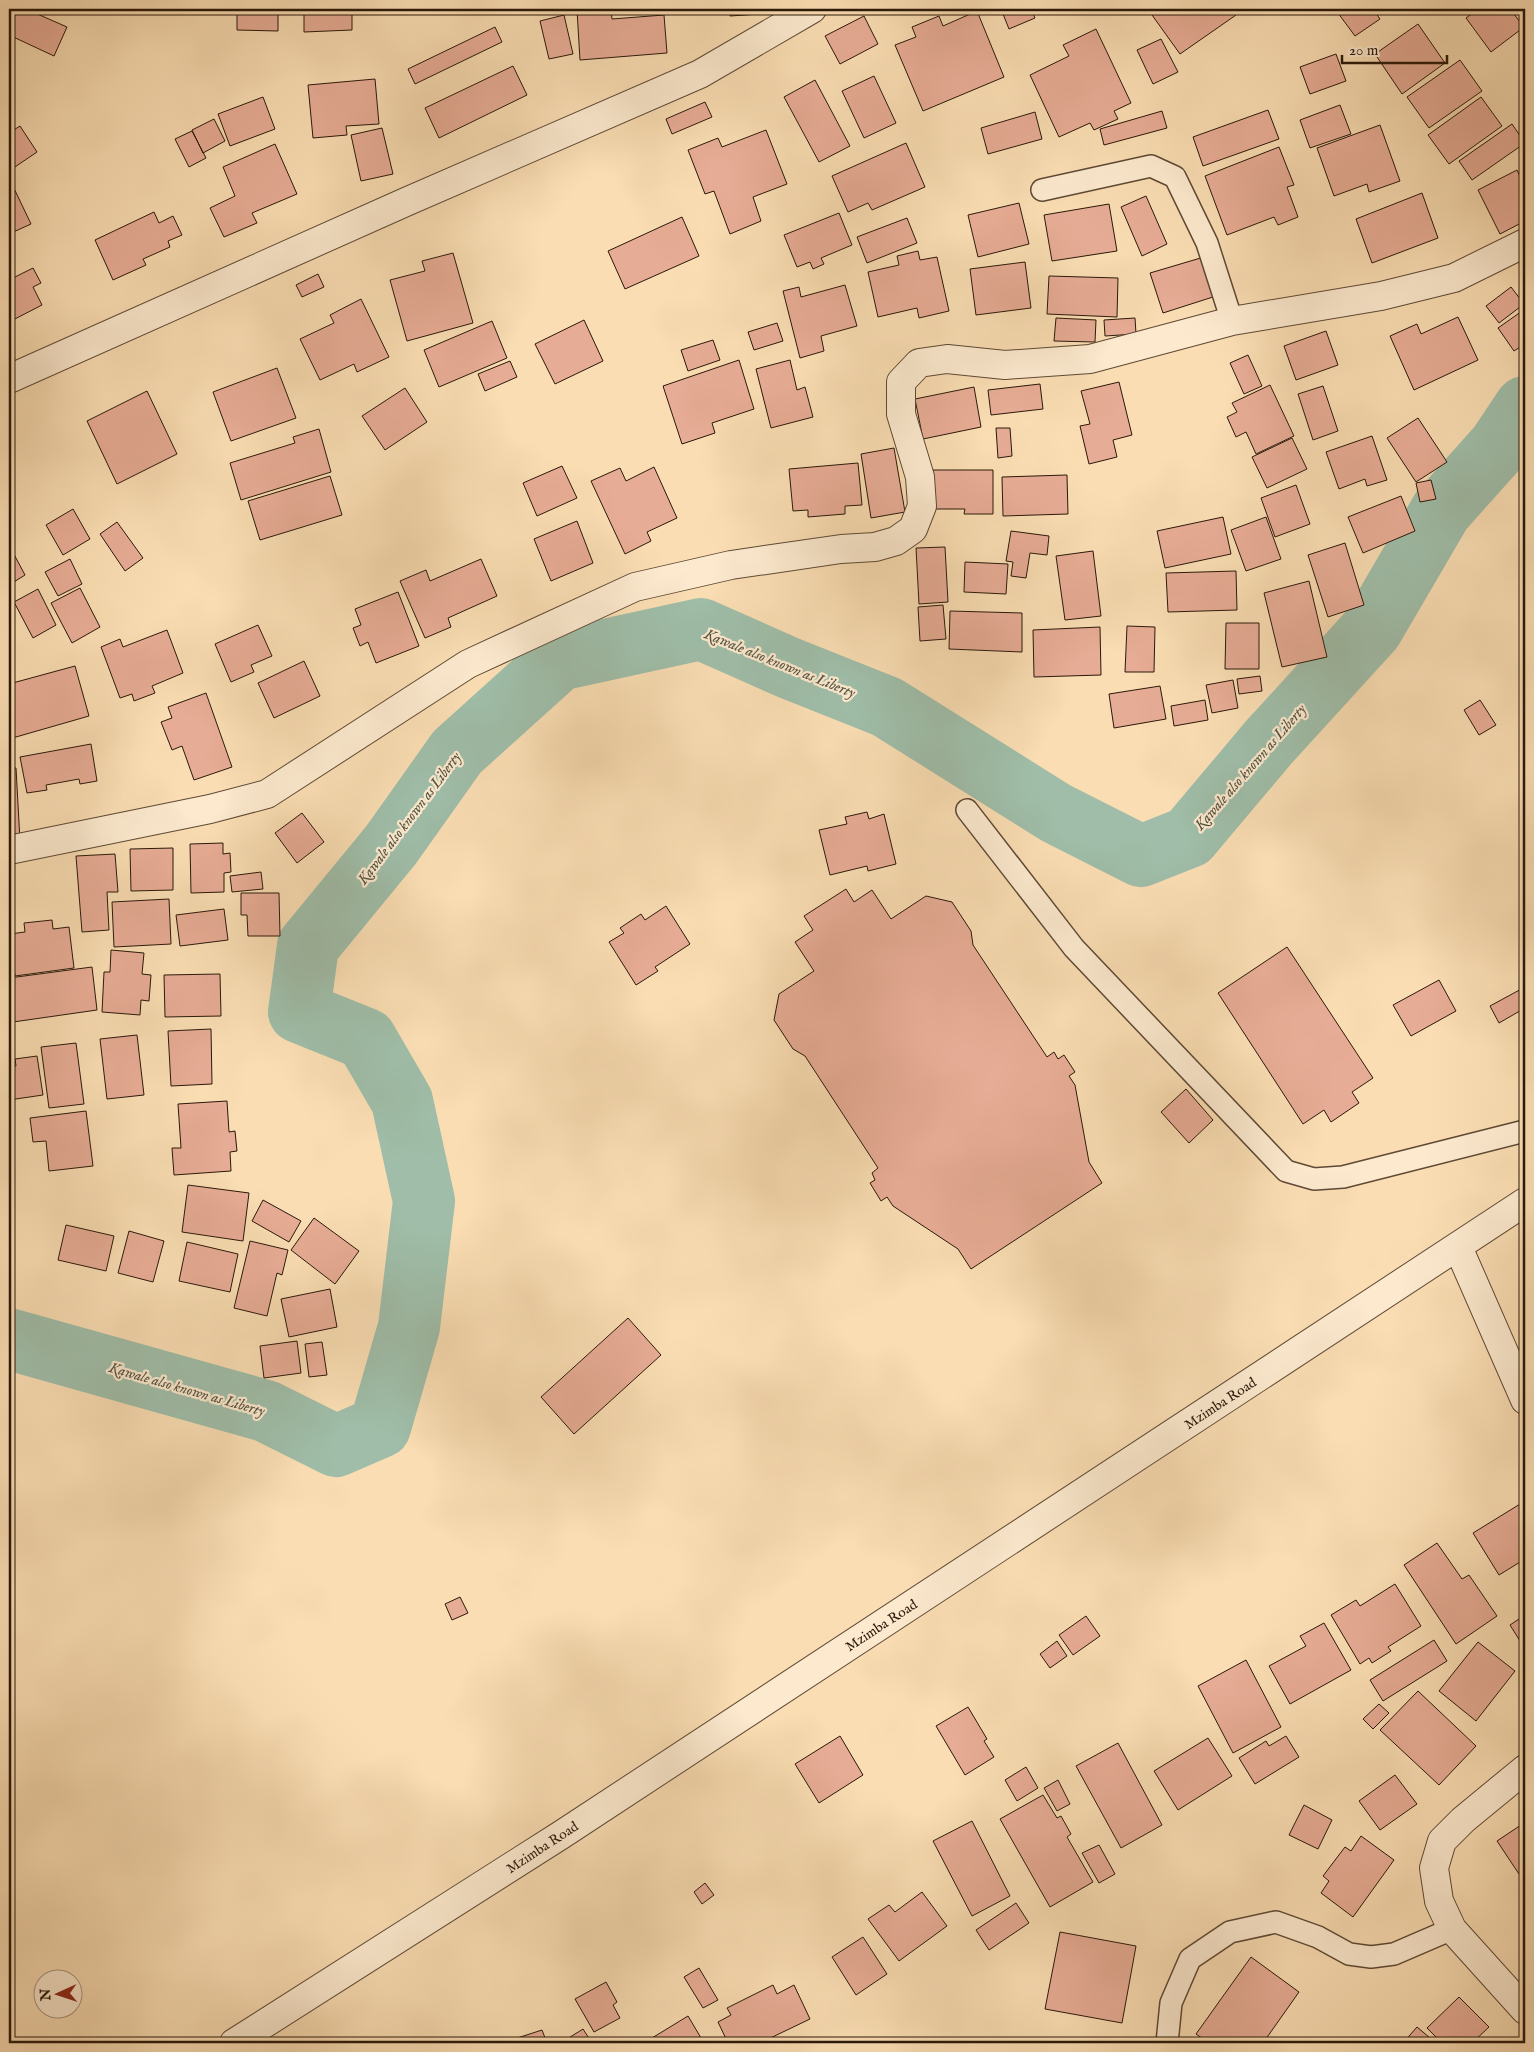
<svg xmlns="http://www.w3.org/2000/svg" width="1534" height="2052" font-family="'IM FELL English',serif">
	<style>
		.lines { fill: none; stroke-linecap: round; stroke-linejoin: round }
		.river { stroke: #9fbda8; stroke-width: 62 }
		.building { fill: #e7ac95; stroke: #2a1809 }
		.service-casing { stroke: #5e4934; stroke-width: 24 }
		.minor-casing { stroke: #5e4934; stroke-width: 30 }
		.tertiary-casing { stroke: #5e4934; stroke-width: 30 }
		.service { stroke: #fce9ce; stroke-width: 21 }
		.minor { stroke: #fce9ce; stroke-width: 28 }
		.tertiary { stroke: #fce9ce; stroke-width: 28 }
		.labels { text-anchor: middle; stroke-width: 4.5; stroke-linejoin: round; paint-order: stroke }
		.street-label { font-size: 14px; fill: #2a1809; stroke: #fce9ce }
		.water-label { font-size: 15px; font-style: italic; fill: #535241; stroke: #fce9ce }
	</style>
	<rect width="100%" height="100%" fill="#faddb3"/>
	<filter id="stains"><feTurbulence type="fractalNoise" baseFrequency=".004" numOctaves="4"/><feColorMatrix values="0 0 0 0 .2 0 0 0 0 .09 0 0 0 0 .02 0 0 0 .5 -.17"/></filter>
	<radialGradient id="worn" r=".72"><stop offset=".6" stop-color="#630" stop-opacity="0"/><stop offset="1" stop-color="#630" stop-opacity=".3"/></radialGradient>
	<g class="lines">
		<path class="river" d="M9 1339 266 1411 336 1446 380 1427 409 1327 424 1201 402 1101 366 1039 299 1012 308 946 391 845 457 752 559 660 701 629 789 668 887 707 1056 813 1141 856 1189 837 1269 742 1372 629 1441 511 1499 446 1525 407"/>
	</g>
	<path class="building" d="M9 9H26L67 27 54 56 9 35Z
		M237 9H278V31L237 30Z
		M304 9H352V30L304 32Z
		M611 9 612 19 664 15 667 53 580 60 577 10Z
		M730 9H760V14L730 16Z
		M1001 9H1031L1035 18 1009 29Z
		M1161 9H1232L1236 15 1180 54 1152 15Z
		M1335 9H1373L1380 19 1355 36Z
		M1478 9H1510L1524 27 1491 52 1466 18Z
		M977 11 1004 77 923 111 895 45 916 37 912 27 939 16 943 26Z
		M564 15 573 54 549 59 540 21Z
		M864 16 878 44 840 64 825 36Z
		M1418 24 1445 63 1402 94 1375 54Z
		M495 27 502 42 415 84 408 69Z
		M1096 29 1131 103 1114 111 1118 119 1094 130 1090 123 1059 137 1030 75 1069 56 1063 45Z
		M1161 39 1178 72 1153 84 1137 50Z
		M1336 54 1346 81 1310 94 1300 67Z
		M1460 60 1482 91 1429 128 1407 97Z
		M513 66 527 95 439 138 425 108Z
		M874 76 896 123 864 138 842 91Z
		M375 79 379 124 346 126 347 135 313 138 308 85Z
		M815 80 850 146 819 162 784 97Z
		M263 97 275 129 230 146 218 114Z
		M1481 97 1502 126 1449 164 1428 135Z
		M705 102 712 117 672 134 666 119Z
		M1340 105 1351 134 1310 148 1300 120Z
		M1268 110 1279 139 1203 166 1193 137Z
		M1162 111 1167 128 1104 145 1100 129Z
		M1035 112 1042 139 988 154 981 128Z
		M214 119 225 141 203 153 192 130Z
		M1512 124 1525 143 1472 180 1459 161Z
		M1380 125 1400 181 1369 192 1367 184 1334 196 1317 148Z
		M20 126 37 152 9 171V133Z
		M382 128 393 174 361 181 351 135Z
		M766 130 787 184 753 197 761 221 730 234 714 191 705 194 688 150 718 138 722 147Z
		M192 131 206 158 189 167 175 139Z
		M906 143 925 187 872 210 868 203 848 212 832 176Z
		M275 144 297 194 252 213 257 223 224 237 210 208 235 196 223 167Z
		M1279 147 1294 185 1287 187 1298 217 1278 225 1274 217 1227 235 1205 176Z
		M1517 170 1525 187V221L1500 234 1478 190Z
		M10 180 31 224 9 234V181Z
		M1422 193 1438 238 1372 263 1356 219Z
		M1146 196 1167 244 1142 256 1121 207Z
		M1019 203 1029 244 978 257 968 215Z
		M1109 204 1117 251 1052 261 1044 215Z
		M154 212 159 223 173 216 182 235 168 241 170 247 143 259 146 265 113 280 95 240Z
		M839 213 852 245 821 258 824 264 813 269 810 262 797 267 784 235Z
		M682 217 699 256 625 289 608 251Z
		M907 218 917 243 867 263 857 237Z
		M918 251 920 260 937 257 949 311 919 318 917 308 878 317 868 272 899 265 897 256Z
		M453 253 473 323 407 341 390 280 425 271 422 261Z
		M1204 257 1216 296 1163 313 1150 273Z
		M1025 262 1031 308 976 315 970 269Z
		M33 268 41 283 33 287 42 305 9 322V280Z
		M318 274 324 287 302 297 296 285Z
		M1049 276 1118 278 1117 317 1047 314Z
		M845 285 857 326 821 336 824 351 800 358 783 291 799 287 801 297Z
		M1511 287 1524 304 1499 323 1486 306Z
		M361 299 389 357 357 372 354 364 320 380 300 339 334 323 330 315Z
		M1525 309V344L1514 351 1498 328Z
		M1458 317 1478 360 1414 390 1390 336 1417 324 1421 334Z
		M1056 318 1096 320 1095 342 1054 341Z
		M1135 318 1136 334 1105 336 1104 320Z
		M584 320 603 361 555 384 535 344Z
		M492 321 507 358 439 387 424 350Z
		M777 323 783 341 754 350 748 332Z
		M1326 331 1338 365 1296 380 1284 346Z
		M713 340 720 360 688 371 681 350Z
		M1248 355 1262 386 1244 394 1230 363Z
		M739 360 754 409 712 423 715 433 682 444 663 386Z
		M790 360 797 390 805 387 813 417 771 428 756 369Z
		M510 361 517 377 485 391 478 374Z
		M277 368 296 418 231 441 213 392Z
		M1119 382 1132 435 1113 440 1117 457 1089 464 1080 426 1090 424 1081 391Z
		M1040 384 1043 409 991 415 988 390Z
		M1270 385 1294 436 1256 454 1246 432 1236 437 1227 417 1237 412 1232 403Z
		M1323 386 1338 431 1313 440 1298 394Z
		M974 387 981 427 923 439 915 399Z
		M405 388 427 422 385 450 362 416Z
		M147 391 177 454 117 484 87 421Z
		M1418 418 1447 462 1416 482 1387 438Z
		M996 428H1010L1012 456 998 458Z
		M319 429 331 472 241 500 230 463 295 443 293 437Z
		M1372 436 1387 480 1367 486 1365 479 1339 489 1326 452Z
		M1292 438 1307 469 1267 488 1252 457Z
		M894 448 905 512 871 518 861 454Z
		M858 463 862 505 845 506V514L808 517V510L793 511 789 469Z
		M562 466 577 498 537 516 523 483Z
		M654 467 677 518 647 532 651 541 625 554 591 481 620 468 626 481Z
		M933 470H993V514H964L965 509H933Z
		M1067 475 1068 514 1003 516 1002 477Z
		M330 476 342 515 260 540 248 501Z
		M1431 480 1436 499 1420 502 1416 483Z
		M1296 485 1310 524 1275 537 1261 498Z
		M1401 496 1415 531 1363 553 1348 517Z
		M73 509 90 539 63 555 46 525Z
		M1223 517 1231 554 1165 568 1157 531Z
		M1266 517 1281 559 1246 571 1231 530Z
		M577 521 593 563 551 581 534 539Z
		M117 522 143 558 125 571 100 534Z
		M1011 531 1049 536 1047 555 1030 553 1026 578 1011 576 1013 562 1006 561Z
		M1345 543 1364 605 1328 617 1308 555Z
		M9 545 25 575 9 585Z
		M945 547 948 602 919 604 916 548Z
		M1093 551 1101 616 1065 620 1056 556Z
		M70 559 82 584 58 596 45 572Z
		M481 559 497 596 448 618 451 627 425 638 400 581 426 570 430 581Z
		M965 562 1008 564 1006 594 964 592Z
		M1236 571 1237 610 1168 612 1166 573Z
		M1309 581 1327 657 1282 667 1264 593Z
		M80 588 100 627 72 643 51 603Z
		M38 589 56 625 33 638 14 602Z
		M398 592 419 646 376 663 368 642 360 646 353 628 361 625 355 609Z
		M943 605 946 639 920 641 918 607Z
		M950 611 1022 613V652L949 649Z
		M1226 623H1259V669H1225Z
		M258 625 272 656 251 665 254 672 231 682 215 644Z
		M1127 626 1155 627 1154 672H1125Z
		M1100 627 1101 675 1034 677 1033 630Z
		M167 630 183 673 152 686 155 693 134 701 132 694 120 698 101 647 120 639 123 647Z
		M304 661 320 696 274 718 258 683Z
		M75 666 89 716 9 739V684Z
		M1260 676 1262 691 1239 694 1237 679Z
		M1233 680 1238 708 1212 713 1206 685Z
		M1160 686 1166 719 1114 728 1109 694Z
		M206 693 232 767 194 780 182 746 172 750 161 722 172 718 168 707Z
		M1205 700 1208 720 1174 726 1171 706Z
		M1480 700 1496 725 1479 735 1464 710Z
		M91 744 97 781 80 784 79 779 46 785 47 790 27 793 20 757Z
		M9 768H16L20 841 9 842Z
		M867 812 869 819 884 814 896 864 868 871 867 866 830 875 819 830 847 824 845 817Z
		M302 813 324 842 297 863 275 833Z
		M223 843V854L230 853 231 872 224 873V892L191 893 190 844Z
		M173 848V890L131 891 130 849Z
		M115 854 118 892H107L109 930 82 932 76 856Z
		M261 872 263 889 232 892 230 876Z
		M846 889 854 902 872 890 891 919 926 896 952 902 971 931 973 945 1047 1057 1054 1052 1058 1059 1064 1055 1075 1072 1069 1076 1075 1085 1089 1162 1102 1183 971 1269 958 1249 893 1206 887 1197 881 1201 870 1183 875 1180 872 1173 878 1168 805 1056 793 1049 774 1020 779 994 814 971 795 942 813 930 804 916Z
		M241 893H279L280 936H248L247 915H241Z
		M169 899 171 944 114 947 112 902Z
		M666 906 690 944 655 967 658 971 636 985 609 942 624 933 620 928 641 914 645 920Z
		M224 909 228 940 180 946 176 915Z
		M52 920 53 929 69 927 74 968 15 976 10 934 25 932 24 923Z
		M1287 947 1373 1078 1352 1092 1359 1103 1331 1122 1324 1110 1303 1124 1218 993Z
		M111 950 144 953 142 974 151 975 149 1001 141 1000 140 1015 102 1012 104 972H110Z
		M92 967 97 1010 13 1022 9 978Z
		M220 974 221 1016 165 1017 164 975Z
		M1439 980 1456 1011 1411 1036 1393 1005Z
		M1525 987V1008L1499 1023 1490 1006Z
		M211 1029 212 1084 171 1086 168 1031Z
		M137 1035 144 1095 107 1099 100 1039Z
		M76 1043 84 1104 49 1108 41 1047Z
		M37 1056 43 1095 9 1100V1067L16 1066 15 1059Z
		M1186 1089 1213 1120 1189 1143 1161 1112Z
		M227 1101 229 1132 235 1131 237 1151 230 1152 231 1171 174 1175 172 1148H181L178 1104Z
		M86 1111 93 1166 49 1171 46 1141 33 1142 30 1118Z
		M188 1185 249 1193 243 1241 182 1232Z
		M263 1200 301 1221 289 1242 252 1221Z
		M314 1218 359 1251 335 1284 291 1250Z
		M66 1225 114 1236 106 1271 58 1260Z
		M129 1231 164 1241 153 1282 118 1273Z
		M250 1241 288 1250 282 1275 277 1273 267 1316 234 1308Z
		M187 1242 238 1254 230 1292 179 1281Z
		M330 1289 337 1327 289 1337 281 1299Z
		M628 1318 661 1355 574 1434 541 1397Z
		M297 1341 301 1373 264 1378 260 1346Z
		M322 1342 327 1375 309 1377 305 1344Z
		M1525 1501V1559L1499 1575 1473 1533Z
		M1437 1543 1462 1579 1469 1575 1497 1616 1456 1644 1404 1565Z
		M1395 1584 1421 1626 1388 1647 1391 1651 1372 1663 1369 1658 1360 1664 1331 1615 1356 1600 1360 1606Z
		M460 1597 468 1613 452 1620 445 1604Z
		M1525 1615V1649L1510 1625Z
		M1086 1616 1100 1636 1073 1655 1059 1635Z
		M1324 1623 1351 1670 1290 1704 1269 1666 1306 1646 1300 1636Z
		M1434 1640 1447 1661 1383 1701 1370 1680Z
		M1057 1641 1067 1656 1050 1668 1040 1654Z
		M1478 1642 1515 1671 1476 1721 1439 1691Z
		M1246 1660 1281 1727 1233 1753 1198 1686Z
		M1418 1691 1476 1746 1439 1785 1380 1730Z
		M1379 1704 1389 1713 1373 1729 1363 1719Z
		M968 1707 987 1739 984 1741 994 1757 965 1775 936 1726Z
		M840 1736 863 1775 819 1803 795 1764Z
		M1286 1736 1299 1757 1255 1784 1239 1758 1266 1741 1269 1746Z
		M1208 1738 1232 1776 1178 1810 1154 1771Z
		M1118 1743 1162 1825 1121 1848 1076 1766Z
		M1026 1767 1038 1788 1017 1801 1005 1780Z
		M1395 1775 1417 1804 1380 1830 1359 1801Z
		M1058 1780 1070 1804 1057 1811 1044 1788Z
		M1043 1795 1057 1818 1061 1816 1071 1834 1067 1837 1093 1882 1050 1907 1000 1819Z
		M1304 1805 1332 1820 1318 1849 1289 1835Z
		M972 1821 1010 1896 972 1916 933 1841Z
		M1524 1823 1525 1826V1883L1497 1841Z
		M1361 1836 1394 1860 1353 1917 1321 1893 1329 1881 1323 1876 1345 1847 1351 1851Z
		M1099 1845 1115 1874 1099 1883 1082 1853Z
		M705 1883 714 1895 702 1904 694 1892Z
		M922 1892 947 1926 899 1961 868 1919 889 1905 895 1912Z
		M1016 1903 1029 1923 989 1950 976 1930Z
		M1060 1932 1136 1946 1122 2023 1045 2009Z
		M863 1937 887 1974 856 1995 832 1957Z
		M1251 1957 1299 1992 1263 2043H1209L1196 2034Z
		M699 1968 718 2000 703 2008 684 1977Z
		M606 1982 617 2002 613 2005 620 2018 594 2032 575 1999Z
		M773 1985 777 1994 794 1985 810 2019 760 2043H728L718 2022 731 2015 727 2008Z
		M1459 1997 1489 2027 1472 2043H1442L1427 2028Z
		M688 2016 704 2043H656L652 2038Z
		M1417 2027 1436 2043H1403Z
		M583 2029 592 2043H570L567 2039Z
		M542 2030 547 2043H502Z"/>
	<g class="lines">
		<g class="service-casing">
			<path id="service" d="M1042 190 1151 166 1175 177 1207 243 1232 321
				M967 810 1074 948 1286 1171 1314 1179 1343 1177 1525 1131
				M1167 2043 1171 2003 1190 1959 1230 1932 1276 1922 1318 1937 1349 1954 1371 1957 1394 1954 1452 1929"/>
		</g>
		<g class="minor-casing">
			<path id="minor" d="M9 379 408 201 700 74 812 9
				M9 850 210 809 267 794 468 664 635 587 731 565 841 549 875 547 896 541 913 529 922 506 920 477 901 414V382L919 363 947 359 1005 365 1090 359 1232 321 1381 296 1454 278 1525 243
				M1458 1247 1525 1400
				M1525 1769 1463 1820 1442 1841 1434 1868 1439 1901 1452 1929 1525 2010"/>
		</g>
		<g class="tertiary-casing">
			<path id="tertiary" d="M234 2043 561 1835 1525 1202"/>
		</g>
		<use href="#service" class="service"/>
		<use href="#minor" class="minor"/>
		<use href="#tertiary" class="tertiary"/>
	</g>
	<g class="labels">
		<g class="street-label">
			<text transform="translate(1220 1403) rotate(-33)" y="5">Mzimba Road</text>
			<text transform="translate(881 1625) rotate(-33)" y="5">Mzimba Road</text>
			<text transform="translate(542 1847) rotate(-33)" y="5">Mzimba Road</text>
		</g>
		<g class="water-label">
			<text transform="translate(780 663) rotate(22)" y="5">Kawale also known as Liberty</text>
			<text transform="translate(1250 767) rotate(-49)" y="5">Kawale also known as Liberty</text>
			<text transform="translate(409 818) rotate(-53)" y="5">Kawale also known as Liberty</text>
			<text transform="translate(187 1389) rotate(16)" y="5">Kawale also known as Liberty</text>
		</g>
	</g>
	<rect width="1534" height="2052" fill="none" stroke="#faddb3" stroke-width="30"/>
	<rect x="10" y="10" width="1514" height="2032" fill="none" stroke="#2a1809" stroke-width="2.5"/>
	<rect x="15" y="15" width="1504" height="2022" fill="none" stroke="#2a1809"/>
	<g transform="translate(58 1994) rotate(267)"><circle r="24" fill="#fce9ce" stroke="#a8957f"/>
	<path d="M0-4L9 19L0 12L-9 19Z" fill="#8f2418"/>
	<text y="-8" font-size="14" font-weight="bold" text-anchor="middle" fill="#2a1809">N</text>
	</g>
	<path d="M1342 55v8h105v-8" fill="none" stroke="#2a1809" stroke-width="2.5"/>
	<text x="1349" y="55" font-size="15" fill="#2a1809" stroke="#fce9ce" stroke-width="4" paint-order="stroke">20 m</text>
	<rect width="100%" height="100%" filter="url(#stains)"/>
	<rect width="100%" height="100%" fill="url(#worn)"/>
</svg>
